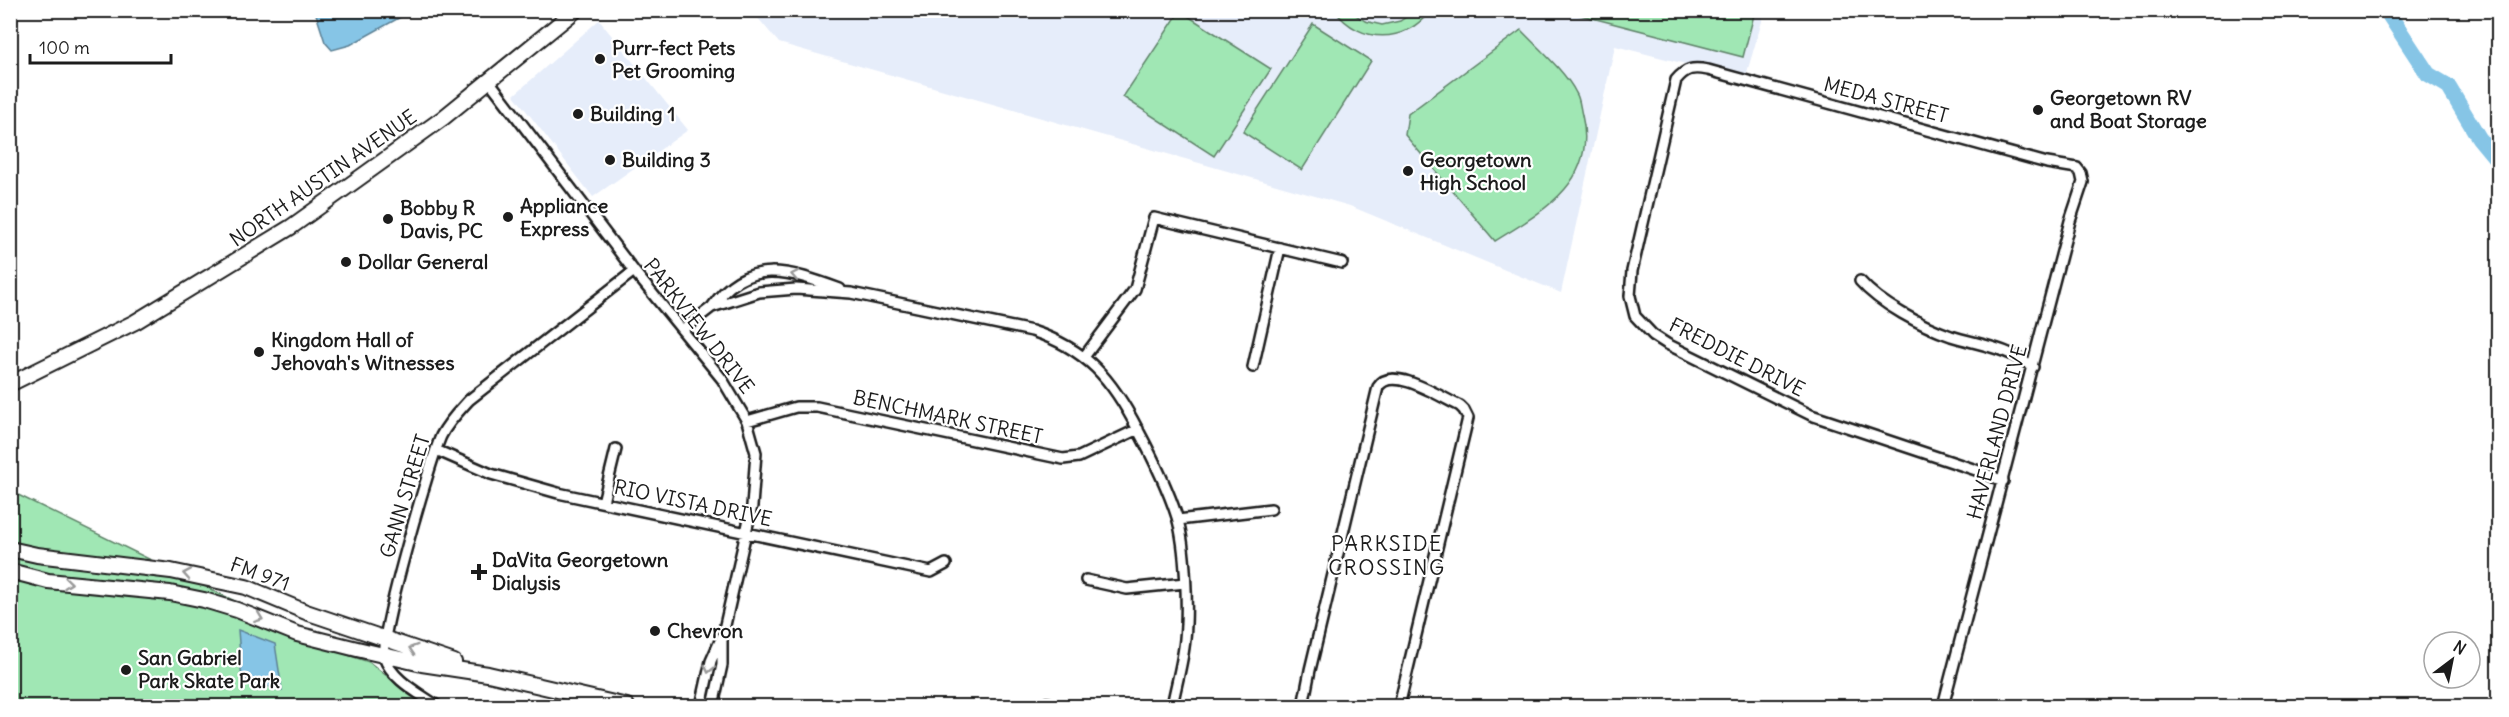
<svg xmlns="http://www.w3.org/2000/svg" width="2509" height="717" font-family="Delius,sans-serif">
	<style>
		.built { fill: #e6edfa }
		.green { fill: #a0e7b4; stroke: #5e8268; stroke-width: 1.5 }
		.water { fill: #86c5e6; stroke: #5c8195; stroke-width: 1.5 }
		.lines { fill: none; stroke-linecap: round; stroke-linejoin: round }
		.river { stroke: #86c5e6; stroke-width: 16 }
		.street-casing { stroke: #1c1c1c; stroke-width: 14 }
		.secondary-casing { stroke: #1c1c1c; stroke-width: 18 }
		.street { stroke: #fff; stroke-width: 9 }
		.secondary { stroke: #fff; stroke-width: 14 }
		.oneway { stroke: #999 }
		.poi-dot { fill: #1c1c1c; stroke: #fff; stroke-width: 2 }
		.labels { text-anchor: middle; stroke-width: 4.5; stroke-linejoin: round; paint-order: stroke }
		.poi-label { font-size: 20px; font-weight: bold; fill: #1c1c1c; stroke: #fff; text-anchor: start }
		.street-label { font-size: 20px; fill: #1c1c1c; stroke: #fff }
		.neighbourhood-label { font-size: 21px; letter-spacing: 1.5px; fill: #1c1c1c; stroke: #fff }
	</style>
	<rect width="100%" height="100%" fill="#fff"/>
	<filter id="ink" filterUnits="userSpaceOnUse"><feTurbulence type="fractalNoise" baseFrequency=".0167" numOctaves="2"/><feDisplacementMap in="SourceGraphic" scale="12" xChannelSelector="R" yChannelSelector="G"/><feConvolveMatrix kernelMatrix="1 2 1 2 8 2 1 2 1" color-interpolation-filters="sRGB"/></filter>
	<g filter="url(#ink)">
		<path class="built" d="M752 11H1765L1745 79 1615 46 1561 293 1350 206 779 43Z
			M599 20 688 130 593 197 514 95Z"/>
		<path class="green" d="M1180 11 1271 69 1214 156 1123 97Z
			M1335 11H1350L1365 21 1382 25 1400 21 1415 11H1430C1405 44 1360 44 1335 11Z
			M1565 11H1755L1743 57Z
			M1313 24 1371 61 1302 170 1243 132Z
			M1521 30C1538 48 1565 71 1576 93 1580 99 1580 108 1582 115 1598 181 1544 211 1495 241L1405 135 1408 114Z
			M10 491 339 652 369 662 425 706H11Z"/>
		<path class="water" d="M315 11 406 10V14L350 45 332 50 325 42Z
			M238 630 275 644 282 690 242 680Z"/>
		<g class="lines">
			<path class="river" d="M2386 10 2428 74 2448 86 2479 138 2498 161"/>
			<g class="street-casing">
				<path id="street" d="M490 82 634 271 722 379 747 421 756 453 752 506 723 634 711 661 701 706
					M1860 281C1880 304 1922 326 1951 336 1980 345 2009 348 2033 367
					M712 307C746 256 791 271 840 289
					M682 330 712 307 759 292 796 289 851 293 1032 331C1087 349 1112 379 1138 430 1153 458 1167 486 1177 517 1186 547 1188 608 1185 639 1183 662 1176 685 1172 706
					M1084 357 1135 289 1154 218 1342 263
					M1253 367 1280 248
					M747 421 796 407H817L1063 459 1079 457 1138 429
					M436 450 491 474 558 493 931 572 946 564
					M603 502 616 449
					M1178 520 1271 509
					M1086 580 1127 589 1185 583
					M1047 703 1062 706
					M437 706C419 693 392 680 384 657 378 640 430 461 441 436 448 422 459 411 469 400L634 271
					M713 706 722 665V639
					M1303 706 1310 670 1378 387C1391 364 1442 398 1460 406L1464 410 1468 418 1399 706
					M1943 706 2070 221 2083 182 2081 173 2077 168 2047 163 1708 70C1693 67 1686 68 1676 80L1632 271 1630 296 1635 316 1653 335 1667 344 1811 415 1979 471 2003 481"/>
			</g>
			<g class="secondary-casing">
				<path id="secondary" d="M10 384 135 322 291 227 443 118 576 10
					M10 549 37 555 171 571 246 587 306 612 454 662
					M10 571 48 581 170 593 204 600 237 610 297 634 357 649 422 664 488 674 627 706"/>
			</g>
			<use href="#street" class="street"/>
			<use href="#secondary" class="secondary"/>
		</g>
		<defs><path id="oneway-chevron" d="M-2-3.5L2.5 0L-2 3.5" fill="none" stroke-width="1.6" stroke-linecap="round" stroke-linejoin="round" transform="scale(1.5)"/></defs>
		<g class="oneway">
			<use href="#oneway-chevron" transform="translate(795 275) rotate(-169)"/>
			<use href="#oneway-chevron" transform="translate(187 574) rotate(-170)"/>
			<use href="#oneway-chevron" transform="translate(68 583) rotate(6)"/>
			<use href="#oneway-chevron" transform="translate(259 618) rotate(21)"/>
			<use href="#oneway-chevron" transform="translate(413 649) rotate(-162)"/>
			<use href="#oneway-chevron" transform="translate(709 669) rotate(103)"/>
		</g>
	</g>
	<g class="poi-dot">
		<circle cx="600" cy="59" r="6"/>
		<circle cx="2038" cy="110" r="6"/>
		<circle cx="578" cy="114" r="6"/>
		<circle cx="610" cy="160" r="6"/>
		<circle cx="1408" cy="171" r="6"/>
		<circle cx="508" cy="217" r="6"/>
		<circle cx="388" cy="219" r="6"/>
		<circle cx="346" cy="262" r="6"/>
		<circle cx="259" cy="352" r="6"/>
		<path d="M476 563h6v6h6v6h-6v6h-6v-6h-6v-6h6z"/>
		<circle cx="655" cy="631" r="6"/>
		<circle cx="126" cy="670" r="6"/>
	</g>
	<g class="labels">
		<g class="poi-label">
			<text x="612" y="55">Purr-fect Pets<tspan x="612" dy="23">Pet Grooming</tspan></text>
			<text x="2050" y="105">Georgetown RV<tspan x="2050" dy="23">and Boat Storage</tspan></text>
			<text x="590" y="121">Building 1</text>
			<text x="622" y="167">Building 3</text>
			<text x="1420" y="167">Georgetown<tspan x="1420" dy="23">High School</tspan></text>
			<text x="520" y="213">Appliance<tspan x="520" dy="23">Express</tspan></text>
			<text x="400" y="215">Bobby R<tspan x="400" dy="23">Davis, PC</tspan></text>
			<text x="358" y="269">Dollar General</text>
			<text x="271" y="347">Kingdom Hall of<tspan x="271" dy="23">Jehovah's Witnesses</tspan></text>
			<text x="492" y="567">DaVita Georgetown<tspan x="492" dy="23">Dialysis</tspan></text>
			<text x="667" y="638">Chevron</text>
			<text x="138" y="665">San Gabriel<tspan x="138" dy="23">Park Skate Park</tspan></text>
		</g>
		<g class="street-label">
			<text transform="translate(1886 100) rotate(15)" y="7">MEDA STREET</text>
			<text transform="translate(323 178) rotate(-35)" y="7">NORTH AUSTIN AVENUE</text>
			<text transform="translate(699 326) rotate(52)" y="7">PARKVIEW DRIVE</text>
			<text transform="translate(1737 357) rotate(27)" y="7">FREDDIE DRIVE</text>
			<text transform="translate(948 417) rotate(12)" y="7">BENCHMARK STREET</text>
			<text transform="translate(1997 432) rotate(-75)" y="7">HAVERLAND DRIVE</text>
			<text transform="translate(405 496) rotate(-73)" y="7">GANN STREET</text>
			<text transform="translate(693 503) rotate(12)" y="7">RIO VISTA DRIVE</text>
			<text transform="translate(260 574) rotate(20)" y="7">FM 971</text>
		</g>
		<g class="neighbourhood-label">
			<text x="1387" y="551">PARKSIDE<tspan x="1387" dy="24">CROSSING</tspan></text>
		</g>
	</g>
	<rect width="2509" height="717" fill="none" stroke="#fff" stroke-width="36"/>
	<rect x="18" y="18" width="2473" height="681" fill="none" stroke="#1c1c1c" stroke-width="2" filter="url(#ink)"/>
	<g transform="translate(2452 660) rotate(32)"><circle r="28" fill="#ffffff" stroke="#a4a4a4" stroke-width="1.5"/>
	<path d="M0-4.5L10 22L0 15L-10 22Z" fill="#1c1c1c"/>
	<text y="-9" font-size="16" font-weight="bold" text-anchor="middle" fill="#1c1c1c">N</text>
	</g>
	<path d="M30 54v9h141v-9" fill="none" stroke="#1c1c1c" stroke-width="3"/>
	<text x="39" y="54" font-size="18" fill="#1c1c1c" stroke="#ffffff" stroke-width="4.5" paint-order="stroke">100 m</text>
</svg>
